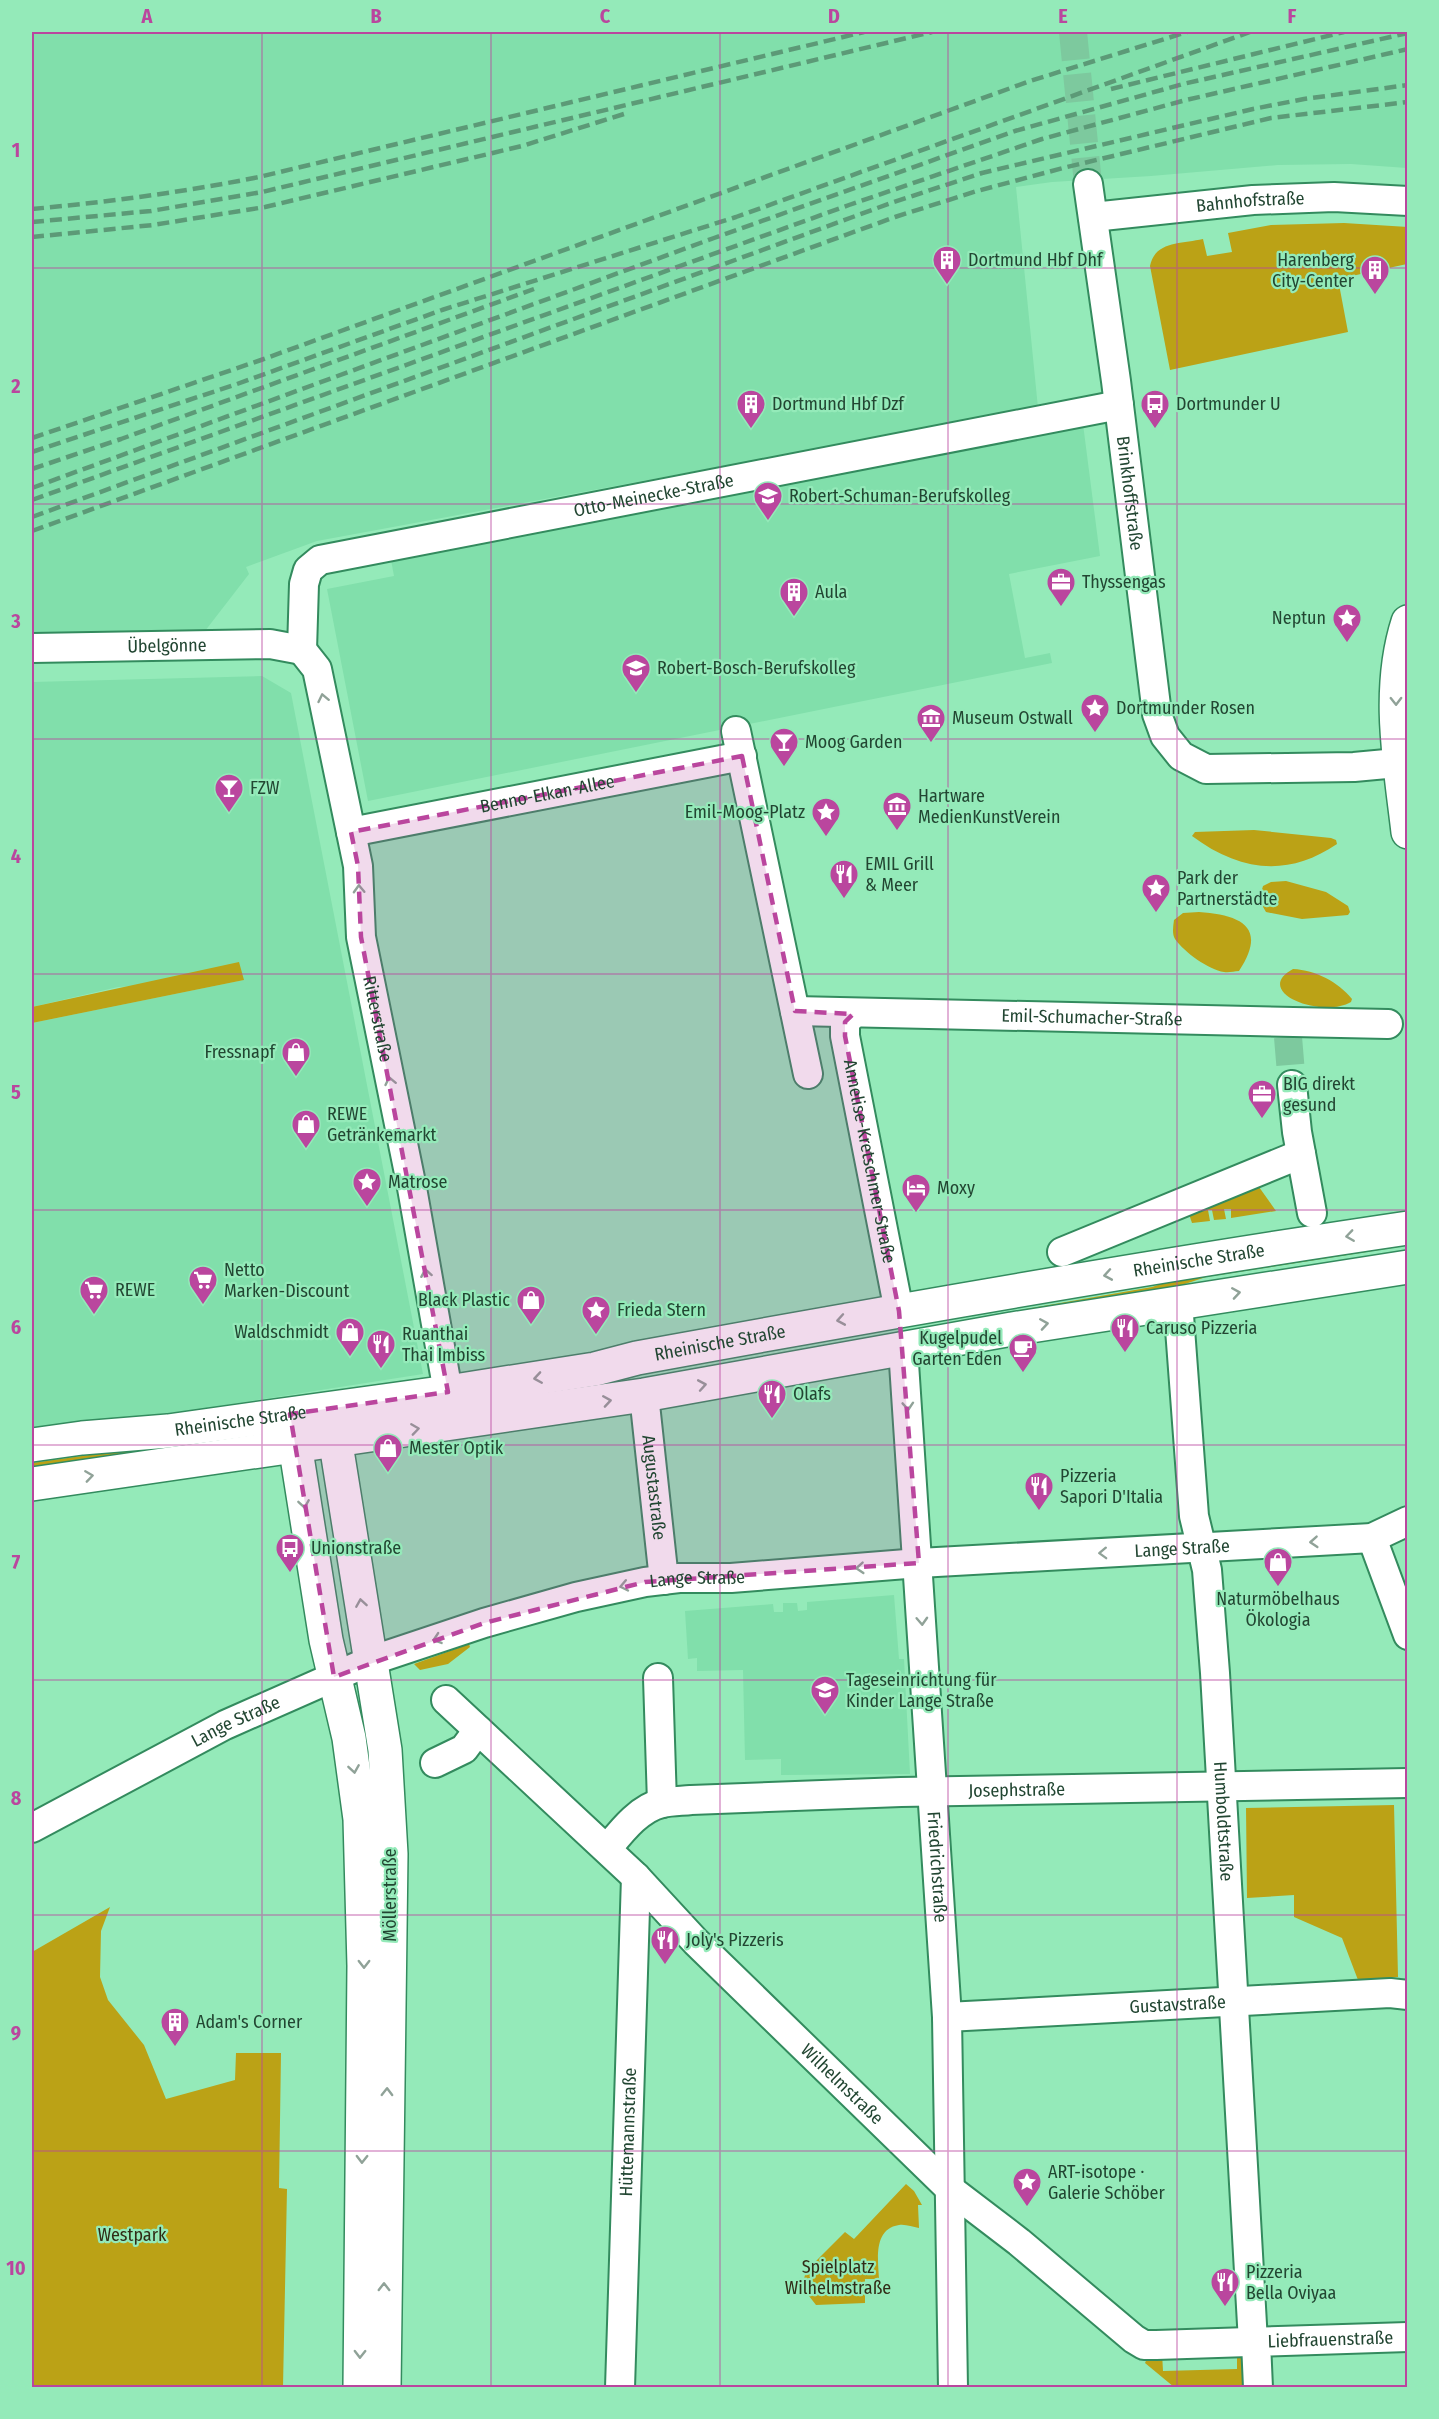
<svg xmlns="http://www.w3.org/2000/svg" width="1439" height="2419" font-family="'Fira Sans Condensed',sans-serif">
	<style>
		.built { fill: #81dfab }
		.green { fill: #bba216 }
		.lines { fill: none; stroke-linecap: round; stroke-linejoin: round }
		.minor-tunnel { stroke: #7dc99e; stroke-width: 28; stroke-dasharray: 28 14; stroke-linecap: butt }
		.minor-casing { stroke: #338b5e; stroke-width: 32 }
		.major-casing { stroke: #338b5e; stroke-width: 36 }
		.minor { stroke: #fff; stroke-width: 28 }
		.major { stroke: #fff; stroke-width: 33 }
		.rail { stroke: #5c9a77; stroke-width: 4.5; stroke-dasharray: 12 6; stroke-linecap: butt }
		.oneway { stroke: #90a298 }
		.marked { fill: #ba469e; fill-opacity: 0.2; stroke: #ba469e; stroke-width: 4.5; stroke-dasharray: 12 8; stroke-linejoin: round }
		.grid { fill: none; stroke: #ba469e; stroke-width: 1.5; stroke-opacity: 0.55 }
		.labels { text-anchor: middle; stroke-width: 4.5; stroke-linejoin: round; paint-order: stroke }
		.street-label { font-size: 18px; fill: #224632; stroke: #94eab9 }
		.poi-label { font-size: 18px; fill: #224632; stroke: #94eab9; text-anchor: start }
		.park-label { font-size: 18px; fill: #312c16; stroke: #94eab9 }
		.neatline { fill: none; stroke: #ba469e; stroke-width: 2 }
		.grid-label { font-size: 20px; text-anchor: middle; font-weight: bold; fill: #ba469e }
	</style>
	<rect width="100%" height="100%" fill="#94eab9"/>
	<path class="built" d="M32 32H1407V168L1351 164 1278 165 1151 176 1052 182 1016 187 1038 408 317 541 246 567 249 574 205 631 32 635Z
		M1083 424 1100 556 1009 574 1025 658 1050 653 1052 663 368 801 327 589 394 576 391 560Z
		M262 676 291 693 423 1374 193 1410 32 1428V1023L244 980 118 987 32 1007V682Z
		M894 1595 899 1659H904L910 1774 781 1775V1759L745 1760 743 1670 697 1671V1658L688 1659 685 1611 773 1604 774 1612H783V1603H797L798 1611 807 1610V1602Z"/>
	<path class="green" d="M1344 223 1408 227 1407 264 1338 279 1348 332 1170 370 1150 266C1155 241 1181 244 1203 239L1207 256 1232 252 1228 233 1271 225Z
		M1254 830 1331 838 1336 840 1337 844C1287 878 1239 871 1192 836L1195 832Z
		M1286 881 1326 892 1348 906 1350 912 1348 915 1302 919 1266 912 1259 900 1263 886 1271 882Z
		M1199 912C1241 915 1268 927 1239 971 1234 971 1229 973 1224 972 1209 970 1184 952 1175 939 1172 934 1173 927 1174 920L1183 913Z
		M239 962 244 980 32 1023V1007Z
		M1293 969C1316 970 1338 982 1352 999L1351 1002C1322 1019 1251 992 1293 969Z
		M1259 1187 1276 1211 1231 1218V1209H1224L1226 1219 1214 1220 1212 1210H1208L1210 1221 1192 1223 1188 1211Z
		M1397 1239 1398 1247 1206 1277 1152 1295 953 1329 952 1322 1152 1287 1167 1282Z
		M245 1433 246 1441 32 1472V1463Z
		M469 1644 470 1647 448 1664 420 1670 414 1664Z
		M1394 1805 1398 1977 1358 1980 1342 1938 1294 1917V1895L1247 1898 1246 1808Z
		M110 1907 101 1931 100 1977 108 2000 144 2045 166 2099 235 2080 236 2053H281L279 2188 287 2189 283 2387H32V1952Z
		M906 2184 914 2191 922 2205H918L919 2228C912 2227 906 2224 899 2225 873 2229 878 2260 879 2279H865V2303L816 2305 802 2287 806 2271 845 2232 854 2239Z
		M1237 2352H1243L1245 2387H1174L1145 2363 1149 2354 1162 2353 1163 2371 1237 2369Z"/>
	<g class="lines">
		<path class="minor-tunnel" d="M1073 32 1088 184
			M1288 1037 1292 1085"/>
		<g class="minor-casing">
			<g id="minor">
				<path id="s1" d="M1088 184 1116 381 1157 714 1165 736 1181 756 1206 769 1354 767 1408 762"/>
				<path id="s2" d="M1093 217 1253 200 1334 197 1408 201"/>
				<path id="s3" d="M32 648 270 644 302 650"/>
				<path id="s4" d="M302 650 304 584 308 570 320 560 1119 405"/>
				<path id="s5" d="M302 650 317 669 358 866 361 937 412 1188 448 1392"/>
				<path d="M736 731 808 1074"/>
				<path id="s6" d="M351 832 742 756"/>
				<path id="s7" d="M795 1011 1388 1024"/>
				<path id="s8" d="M853 1014 845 1022V1036L899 1311"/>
				<path d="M1292 1085 1297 1132 1312 1213"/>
				<path d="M1062 1252 1301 1154"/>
				<path id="s9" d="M1178 1302 1194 1516 1207 1570 1215 1673 1253 2342"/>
				<path id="s10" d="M903 1348 947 2017 953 2388"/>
				<path id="s11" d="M644 1395 664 1580"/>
				<path d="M1372 1538 1408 1635"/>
				<path d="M658 1678 662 1803"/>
				<path id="s12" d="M446 1700 636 1877 696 1942 951 2190 1019 2242 1134 2339 1144 2345H1156L1408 2337"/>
				<path d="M435 1763 464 1749 478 1730"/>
				<path id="s13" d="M32 1828 225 1725 370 1661 484 1623 576 1597 645 1582 679 1578H731L919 1563 1372 1538 1408 1521"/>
				<path id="s14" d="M607 1849C621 1832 639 1808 662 1803 671 1801 682 1801 691 1800L901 1792 1408 1783"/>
				<path id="s15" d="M947 2017 1390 1993 1408 1995"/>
				<path d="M1256 2342 1258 2388"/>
				<path id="s16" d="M620 2388 636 1877"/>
			</g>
		</g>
		<g class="major-casing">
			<g id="major">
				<path d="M1408 622C1386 690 1400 763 1408 832"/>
				<path d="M332 1419 385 1750 391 1854 384 2388"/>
				<path d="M292 1425 326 1640 349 1738 360 1819 364 1966 360 2388"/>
				<path id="s17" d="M32 1445 82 1438 168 1431 448 1392 595 1369 637 1358C893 1311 1150 1266 1408 1228"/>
				<path d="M32 1484 644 1395 1012 1329 1408 1267"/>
			</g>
		</g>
		<use href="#minor" class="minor"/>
		<use href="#major" class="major"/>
		<path class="rail" d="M1111 89 1344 32
			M32 209C108 202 184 192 259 177L864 32
			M32 222 151 211 262 192 932 32
			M32 237 153 225 265 207 522 146 624 114
			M32 438 261 360 1030 81 1187 32
			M32 452 237 384 442 310 736 217 1250 32
			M32 469 121 439 534 289
			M32 488 714 238 1015 131 1183 84 1408 33
			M32 500 849 205 1042 139 1186 100 1408 49
			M32 517 891 203 982 173 1253 109 1304 99 1408 85
			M32 531 895 217 977 191 1063 168 1271 118 1408 102"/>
	</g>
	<defs><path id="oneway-chevron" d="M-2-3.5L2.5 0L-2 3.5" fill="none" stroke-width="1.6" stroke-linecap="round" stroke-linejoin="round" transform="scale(1.5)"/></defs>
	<g class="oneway">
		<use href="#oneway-chevron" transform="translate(323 698) rotate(-102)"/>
		<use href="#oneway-chevron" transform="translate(1396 701) rotate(89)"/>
		<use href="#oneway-chevron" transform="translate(359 889) rotate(-92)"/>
		<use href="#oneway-chevron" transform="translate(390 1081) rotate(-102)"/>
		<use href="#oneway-chevron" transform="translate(1350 1236) rotate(172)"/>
		<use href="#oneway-chevron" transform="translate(426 1273) rotate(-100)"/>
		<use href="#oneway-chevron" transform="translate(1108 1275) rotate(170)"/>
		<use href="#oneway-chevron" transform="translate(1236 1293) rotate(-9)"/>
		<use href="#oneway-chevron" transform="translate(841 1320) rotate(170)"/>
		<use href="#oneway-chevron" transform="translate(1044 1324) rotate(-9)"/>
		<use href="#oneway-chevron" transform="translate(538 1378) rotate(171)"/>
		<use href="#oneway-chevron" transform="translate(702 1385) rotate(-10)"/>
		<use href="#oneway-chevron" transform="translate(607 1401) rotate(-9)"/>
		<use href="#oneway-chevron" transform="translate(908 1406) rotate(86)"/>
		<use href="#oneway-chevron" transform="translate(415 1429) rotate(-8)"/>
		<use href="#oneway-chevron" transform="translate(89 1476) rotate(-8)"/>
		<use href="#oneway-chevron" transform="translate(304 1504) rotate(81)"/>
		<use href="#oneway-chevron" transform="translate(1314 1542) rotate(176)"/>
		<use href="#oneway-chevron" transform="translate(1103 1553) rotate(178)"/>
		<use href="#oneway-chevron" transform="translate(860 1568) rotate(176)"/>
		<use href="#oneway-chevron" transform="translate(624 1586) rotate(168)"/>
		<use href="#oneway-chevron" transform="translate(361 1603) rotate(-99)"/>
		<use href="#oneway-chevron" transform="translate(922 1621) rotate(87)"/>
		<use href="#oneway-chevron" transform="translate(437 1639) rotate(161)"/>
		<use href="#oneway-chevron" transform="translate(354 1769) rotate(81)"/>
		<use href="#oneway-chevron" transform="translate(364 1964) rotate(90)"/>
		<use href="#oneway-chevron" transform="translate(387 2092) rotate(-89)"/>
		<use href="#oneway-chevron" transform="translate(362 2159) rotate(91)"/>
		<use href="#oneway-chevron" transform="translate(384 2287) rotate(-90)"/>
		<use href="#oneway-chevron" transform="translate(360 2354) rotate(91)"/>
	</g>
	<path class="marked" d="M742 756 795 1011 853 1014 845 1022V1036L899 1311 919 1563 645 1582 484 1623 334 1677 290 1414 448 1392 361 937 358 866 351 832Z"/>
	<path class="grid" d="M262 32V2388M491 32V2388M720 32V2388M948 32V2388M1177 32V2388M32 268H1408M32 504H1408M32 739H1408M32 974H1408M32 1210H1408M32 1445H1408M32 1680H1408M32 1915H1408M32 2151H1408"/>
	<defs>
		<g id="building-pin" transform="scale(1.5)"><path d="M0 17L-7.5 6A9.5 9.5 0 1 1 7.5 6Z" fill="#ba469e" stroke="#94eab9"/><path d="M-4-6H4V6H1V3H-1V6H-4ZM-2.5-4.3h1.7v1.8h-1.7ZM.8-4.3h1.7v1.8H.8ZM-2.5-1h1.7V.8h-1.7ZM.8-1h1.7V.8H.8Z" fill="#fff"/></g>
		<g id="bus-pin" transform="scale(1.5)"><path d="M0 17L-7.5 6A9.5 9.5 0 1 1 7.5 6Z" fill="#ba469e" stroke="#94eab9"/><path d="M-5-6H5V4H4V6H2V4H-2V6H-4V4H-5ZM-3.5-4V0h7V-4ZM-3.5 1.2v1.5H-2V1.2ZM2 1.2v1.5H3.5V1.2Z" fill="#fff"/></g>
		<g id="school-pin" transform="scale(1.5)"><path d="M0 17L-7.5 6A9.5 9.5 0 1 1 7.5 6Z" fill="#ba469e" stroke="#94eab9"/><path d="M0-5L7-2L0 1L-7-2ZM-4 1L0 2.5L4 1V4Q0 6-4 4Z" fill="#fff"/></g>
		<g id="office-pin" transform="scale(1.5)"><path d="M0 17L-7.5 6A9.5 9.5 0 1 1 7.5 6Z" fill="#ba469e" stroke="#94eab9"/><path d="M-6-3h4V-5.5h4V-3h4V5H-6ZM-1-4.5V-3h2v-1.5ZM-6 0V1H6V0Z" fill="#fff"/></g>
		<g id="sight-pin" transform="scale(1.5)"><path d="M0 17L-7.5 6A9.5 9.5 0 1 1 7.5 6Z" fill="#ba469e" stroke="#94eab9"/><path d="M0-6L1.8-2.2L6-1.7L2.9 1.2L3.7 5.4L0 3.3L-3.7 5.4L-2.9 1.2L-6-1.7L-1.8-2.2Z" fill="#fff"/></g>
		<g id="museum-pin" transform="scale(1.5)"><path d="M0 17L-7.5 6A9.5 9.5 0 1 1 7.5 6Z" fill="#ba469e" stroke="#94eab9"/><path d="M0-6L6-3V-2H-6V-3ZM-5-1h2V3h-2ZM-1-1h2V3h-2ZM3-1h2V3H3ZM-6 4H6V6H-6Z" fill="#fff"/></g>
		<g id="bar-pin" transform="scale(1.5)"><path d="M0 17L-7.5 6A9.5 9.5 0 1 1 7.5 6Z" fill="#ba469e" stroke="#94eab9"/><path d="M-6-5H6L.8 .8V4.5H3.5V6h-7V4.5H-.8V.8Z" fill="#fff"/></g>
		<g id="restaurant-pin" transform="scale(1.5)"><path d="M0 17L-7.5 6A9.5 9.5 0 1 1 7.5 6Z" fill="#ba469e" stroke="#94eab9"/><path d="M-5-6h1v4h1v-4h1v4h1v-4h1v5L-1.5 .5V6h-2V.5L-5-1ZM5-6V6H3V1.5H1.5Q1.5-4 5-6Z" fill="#fff"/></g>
		<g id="shop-pin" transform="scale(1.5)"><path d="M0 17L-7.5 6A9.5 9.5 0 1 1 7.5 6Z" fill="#ba469e" stroke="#94eab9"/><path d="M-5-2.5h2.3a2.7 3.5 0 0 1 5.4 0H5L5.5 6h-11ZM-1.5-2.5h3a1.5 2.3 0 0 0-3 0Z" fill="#fff"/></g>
		<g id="hotel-pin" transform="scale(1.5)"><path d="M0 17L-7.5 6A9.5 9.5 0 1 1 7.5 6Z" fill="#ba469e" stroke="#94eab9"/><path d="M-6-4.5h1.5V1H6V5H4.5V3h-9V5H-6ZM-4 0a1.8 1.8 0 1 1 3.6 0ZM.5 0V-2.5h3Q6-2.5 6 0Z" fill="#fff"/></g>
		<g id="supermarket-pin" transform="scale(1.5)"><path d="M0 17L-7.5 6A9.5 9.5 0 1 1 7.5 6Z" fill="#ba469e" stroke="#94eab9"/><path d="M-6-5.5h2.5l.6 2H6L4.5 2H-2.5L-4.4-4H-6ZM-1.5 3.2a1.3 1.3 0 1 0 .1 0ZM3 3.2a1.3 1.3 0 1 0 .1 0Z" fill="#fff"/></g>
		<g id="cafe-pin" transform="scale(1.5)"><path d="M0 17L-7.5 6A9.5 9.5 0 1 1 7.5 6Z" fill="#ba469e" stroke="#94eab9"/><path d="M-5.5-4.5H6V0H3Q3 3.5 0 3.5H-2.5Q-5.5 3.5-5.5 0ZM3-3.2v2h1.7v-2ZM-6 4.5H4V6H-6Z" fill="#fff"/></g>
	</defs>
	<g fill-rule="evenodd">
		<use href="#building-pin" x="947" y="260"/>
		<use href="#building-pin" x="1375" y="270"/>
		<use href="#building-pin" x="751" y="404"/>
		<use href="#bus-pin" x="1155" y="404"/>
		<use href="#school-pin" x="768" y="496"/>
		<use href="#office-pin" x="1061" y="582"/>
		<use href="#building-pin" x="794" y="592"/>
		<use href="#sight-pin" x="1347" y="618"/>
		<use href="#school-pin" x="636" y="668"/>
		<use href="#sight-pin" x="1095" y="708"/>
		<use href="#museum-pin" x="931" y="718"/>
		<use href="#bar-pin" x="784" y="742"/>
		<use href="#bar-pin" x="229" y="788"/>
		<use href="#museum-pin" x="897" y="806"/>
		<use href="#sight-pin" x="826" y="812"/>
		<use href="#restaurant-pin" x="844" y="874"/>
		<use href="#sight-pin" x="1156" y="888"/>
		<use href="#shop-pin" x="296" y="1052"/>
		<use href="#office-pin" x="1262" y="1094"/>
		<use href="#shop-pin" x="306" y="1124"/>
		<use href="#sight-pin" x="367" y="1182"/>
		<use href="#hotel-pin" x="916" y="1188"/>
		<use href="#supermarket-pin" x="203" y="1280"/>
		<use href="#supermarket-pin" x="94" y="1290"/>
		<use href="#shop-pin" x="531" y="1300"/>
		<use href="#sight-pin" x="596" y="1310"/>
		<use href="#restaurant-pin" x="1125" y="1328"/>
		<use href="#shop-pin" x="350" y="1332"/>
		<use href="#restaurant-pin" x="381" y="1344"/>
		<use href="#cafe-pin" x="1023" y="1348"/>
		<use href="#restaurant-pin" x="772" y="1394"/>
		<use href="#shop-pin" x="388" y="1448"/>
		<use href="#restaurant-pin" x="1039" y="1486"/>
		<use href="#bus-pin" x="290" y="1548"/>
		<use href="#shop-pin" x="1278" y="1562"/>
		<use href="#school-pin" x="825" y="1690"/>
		<use href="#restaurant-pin" x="665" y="1940"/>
		<use href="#building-pin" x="175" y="2022"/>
		<use href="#sight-pin" x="1027" y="2182"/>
		<use href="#restaurant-pin" x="1225" y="2282"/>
	</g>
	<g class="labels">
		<g class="street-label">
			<text dy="6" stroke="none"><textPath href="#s2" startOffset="158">Bahnhofstraße</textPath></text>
			<text dy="6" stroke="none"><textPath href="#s1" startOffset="312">Brinkhoffstraße</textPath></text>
			<text dy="6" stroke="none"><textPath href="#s4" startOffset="436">Otto-Meinecke-Straße</textPath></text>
			<text dy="6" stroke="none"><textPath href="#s3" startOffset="135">Übelgönne</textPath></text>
			<text dy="6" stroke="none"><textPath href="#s6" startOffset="200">Benno-Elkan-Allee</textPath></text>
			<text dy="6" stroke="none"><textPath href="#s7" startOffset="297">Emil-Schumacher-Straße</textPath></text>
			<text dy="6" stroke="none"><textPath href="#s5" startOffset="380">Ritterstraße</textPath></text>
			<text dy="6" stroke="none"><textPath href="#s8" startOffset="153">Annelise-Kretschmer-Straße</textPath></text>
			<text dy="6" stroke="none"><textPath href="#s17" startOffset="1182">Rheinische Straße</textPath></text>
			<text dy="6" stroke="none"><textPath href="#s17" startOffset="696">Rheinische Straße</textPath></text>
			<text dy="6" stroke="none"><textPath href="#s17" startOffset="210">Rheinische Straße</textPath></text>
			<text dy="6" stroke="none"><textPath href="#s11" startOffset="93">Augustastraße</textPath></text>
			<text dy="6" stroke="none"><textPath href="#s13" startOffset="1202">Lange Straße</textPath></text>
			<text dy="6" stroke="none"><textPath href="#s13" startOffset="716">Lange Straße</textPath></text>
			<text dy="6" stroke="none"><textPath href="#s13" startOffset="230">Lange Straße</textPath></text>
			<text dy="6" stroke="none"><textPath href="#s14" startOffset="428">Josephstraße</textPath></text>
			<text dy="6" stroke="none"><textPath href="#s9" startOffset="522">Humboldtstraße</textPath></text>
			<text dy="6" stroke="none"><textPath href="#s10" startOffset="520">Friedrichstraße</textPath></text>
			<text transform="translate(390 1895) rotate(-90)" y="6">Möllerstraße</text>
			<text dy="6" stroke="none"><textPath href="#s15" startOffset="231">Gustavstraße</textPath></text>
			<text dy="6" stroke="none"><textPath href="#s12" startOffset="552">Wilhelmstraße</textPath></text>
			<text dy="6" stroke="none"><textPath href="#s16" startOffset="256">Hüttemannstraße</textPath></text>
			<text dy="6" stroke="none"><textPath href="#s12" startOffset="1138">Liebfrauenstraße</textPath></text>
		</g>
		<g class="poi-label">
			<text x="968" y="266">Dortmund Hbf Dhf</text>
			<text x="1354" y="266" text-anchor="end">Harenberg<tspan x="1354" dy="21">City-Center</tspan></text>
			<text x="772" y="410">Dortmund Hbf Dzf</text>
			<text x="1176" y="410">Dortmunder U</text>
			<text x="789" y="502">Robert-Schuman-Berufskolleg</text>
			<text x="1082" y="588">Thyssengas</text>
			<text x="815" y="598">Aula</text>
			<text x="1326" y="624" text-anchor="end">Neptun</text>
			<text x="657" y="674">Robert-Bosch-Berufskolleg</text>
			<text x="1116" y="714">Dortmunder Rosen</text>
			<text x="952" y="724">Museum Ostwall</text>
			<text x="805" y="748">Moog Garden</text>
			<text x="250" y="794">FZW</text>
			<text x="918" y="802">Hartware<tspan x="918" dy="21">MedienKunstVerein</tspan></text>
			<text x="805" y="818" text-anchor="end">Emil-Moog-Platz</text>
			<text x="865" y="870">EMIL Grill<tspan x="865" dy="21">&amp; Meer</tspan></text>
			<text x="1177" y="884">Park der<tspan x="1177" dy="21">Partnerstädte</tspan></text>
			<text x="275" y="1058" text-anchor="end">Fressnapf</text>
			<text x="1283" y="1090">BIG direkt<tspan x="1283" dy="21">gesund</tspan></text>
			<text x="327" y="1120">REWE<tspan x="327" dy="21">Getränkemarkt</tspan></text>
			<text x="388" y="1188">Matrose</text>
			<text x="937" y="1194">Moxy</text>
			<text x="224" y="1276">Netto<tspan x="224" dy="21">Marken-Discount</tspan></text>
			<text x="115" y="1296">REWE</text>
			<text x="510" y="1306" text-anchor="end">Black Plastic</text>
			<text x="617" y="1316">Frieda Stern</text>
			<text x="1146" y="1334">Caruso Pizzeria</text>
			<text x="329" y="1338" text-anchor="end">Waldschmidt</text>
			<text x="402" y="1340">Ruanthai<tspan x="402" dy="21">Thai Imbiss</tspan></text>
			<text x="1002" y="1344" text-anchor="end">Kugelpudel<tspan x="1002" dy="21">Garten Eden</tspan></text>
			<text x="793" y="1400">Olafs</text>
			<text x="409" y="1454">Mester Optik</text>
			<text x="1060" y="1482">Pizzeria<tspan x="1060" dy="21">Sapori D'Italia</tspan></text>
			<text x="311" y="1554">Unionstraße</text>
			<text x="1278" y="1605" text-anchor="middle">Naturmöbelhaus<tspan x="1278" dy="21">Ökologia</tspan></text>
			<text x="846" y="1686">Tageseinrichtung für<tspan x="846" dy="21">Kinder Lange Straße</tspan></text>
			<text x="686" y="1946">Joly's Pizzeris</text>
			<text x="196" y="2028">Adam's Corner</text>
			<text x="1048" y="2178">ART-isotope ·<tspan x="1048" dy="21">Galerie Schöber</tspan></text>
			<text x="1246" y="2278">Pizzeria<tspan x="1246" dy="21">Bella Oviyaa</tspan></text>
		</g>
		<g class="park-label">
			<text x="132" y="2241">Westpark</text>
			<text x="838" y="2273">Spielplatz<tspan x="838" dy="21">Wilhelmstraße</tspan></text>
		</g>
	</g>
	<rect width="1439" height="2419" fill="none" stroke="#94eab9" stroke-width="66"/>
	<rect x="33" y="33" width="1373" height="2353" class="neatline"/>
	<g class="grid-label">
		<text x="147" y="23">A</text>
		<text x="376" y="23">B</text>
		<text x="605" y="23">C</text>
		<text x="834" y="23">D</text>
		<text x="1063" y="23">E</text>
		<text x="1292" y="23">F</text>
		<text x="16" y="157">1</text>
		<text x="16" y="393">2</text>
		<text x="16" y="628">3</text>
		<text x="16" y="863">4</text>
		<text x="16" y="1099">5</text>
		<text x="16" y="1334">6</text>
		<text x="16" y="1569">7</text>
		<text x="16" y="1805">8</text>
		<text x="16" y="2040">9</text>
		<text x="16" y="2275">10</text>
	</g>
</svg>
